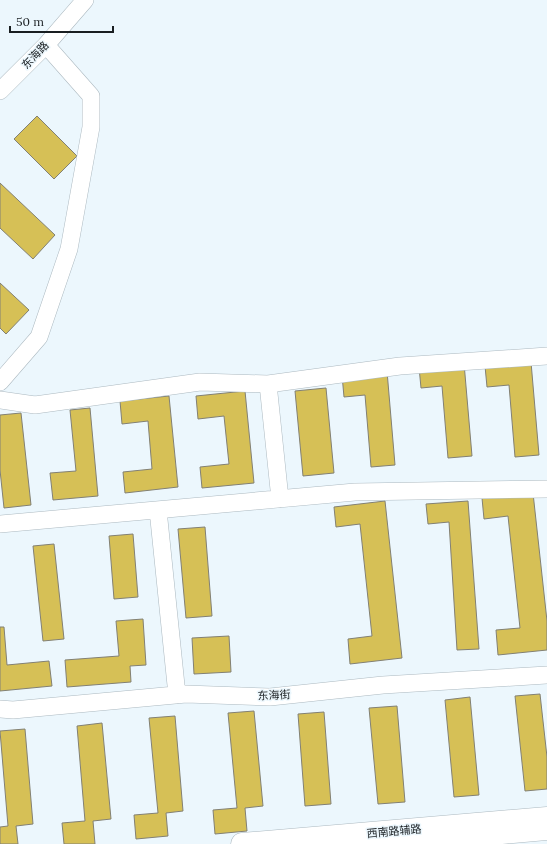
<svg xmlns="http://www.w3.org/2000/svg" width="547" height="844" font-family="Lora,'Noto Sans SC',serif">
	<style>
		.building { fill: #d6c056; stroke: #828074 }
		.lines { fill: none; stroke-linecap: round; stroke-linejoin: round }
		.minor-casing { stroke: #acb9c0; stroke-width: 18 }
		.major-casing { stroke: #acb9c0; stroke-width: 23 }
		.highway-casing { stroke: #acb9c0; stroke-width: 23 }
		.minor { stroke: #fff; stroke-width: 17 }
		.major { stroke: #fff; stroke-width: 22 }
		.highway { stroke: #fff; stroke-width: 22 }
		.labels { text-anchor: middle; stroke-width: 3; stroke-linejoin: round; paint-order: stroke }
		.street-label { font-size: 11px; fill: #191e21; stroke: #ecf7fd }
	</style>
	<rect width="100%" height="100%" fill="#ecf7fd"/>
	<path class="building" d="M37 116 77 156 54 179 14 139Z
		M0 183 55 235 33 259 0 228Z
		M0 283 29 310 6 334 0 328Z
		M531 362 539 455 515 457 509 385 487 387 485 366Z
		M464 363 472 456 448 458 442 386 421 388 419 367Z
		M387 371 395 465 371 467 365 395 344 397 342 375Z
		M326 388 334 473 303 476 295 391Z
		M245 391 254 483 202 488 200 467 229 464 224 416 198 419 196 396Z
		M169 396 178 487 125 493 123 472 152 469 148 421 122 424 120 401Z
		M90 408 98 496 53 500 50 473 76 471 70 410Z
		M21 413 31 505 4 508 0 470V415Z
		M533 493 547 621V650L498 655 496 630 520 628 508 516 484 519 482 498Z
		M385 501 402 658 350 664 348 639 372 636 360 524 336 527 334 507Z
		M468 501 479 649 457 650 449 522 428 524 426 504Z
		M205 527 212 616 186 618 178 529Z
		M133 534 138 597 114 599 109 536Z
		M54 544 64 639 43 641 33 546Z
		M143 619 146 665 130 666 131 682 67 687 65 660 119 656 116 621Z
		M0 627H4L7 665 49 661 52 686 0 691Z
		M229 636 231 672 194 674 192 638Z
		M540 694 547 757V789L525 791 515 696Z
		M470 697 479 795 454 797 445 700Z
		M397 706 405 802 378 804 369 708Z
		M254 711 263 806 245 808 247 831 215 834 213 810 237 808 228 713Z
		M324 712 331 804 305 806 298 714Z
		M175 716 183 811 166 813 168 836 136 839 134 815 158 813 149 718Z
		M102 723 111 819 93 821 95 844H64L62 823 85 821 77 726Z
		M25 729 33 824 16 826 18 844H0V827L8 826 0 731Z"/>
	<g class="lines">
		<g class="minor-casing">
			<path id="minor" d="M0 91 46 45 85 0
				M0 382 39 337 69 249 91 127V96L46 45
				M268 384 280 499
				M0 400 35 405 200 382 268 384 400 366 547 356
				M158 510 177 695
				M0 524 355 492 547 489
				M0 709 13 710 186 694 270 697 383 685 547 675"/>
		</g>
		<g class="major-casing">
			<path id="major" d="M242 844 547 818"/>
		</g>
		<g class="highway-casing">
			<path id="highway" d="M378 844 547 829"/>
		</g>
		<use href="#minor" class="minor"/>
		<use href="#major" class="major"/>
		<use href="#highway" class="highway"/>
	</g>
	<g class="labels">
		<g class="street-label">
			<text transform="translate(35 55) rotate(-46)" y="4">东海路</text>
			<text transform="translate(274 695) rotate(-3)" y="4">东海街</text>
			<text transform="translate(394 831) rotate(-5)" y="4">西南路辅路</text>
		</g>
	</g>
	<path d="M10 26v6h103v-6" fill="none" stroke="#191e21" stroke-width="2"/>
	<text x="16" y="26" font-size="12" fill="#191e21" stroke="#ecf7fd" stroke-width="3" paint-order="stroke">50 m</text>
</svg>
